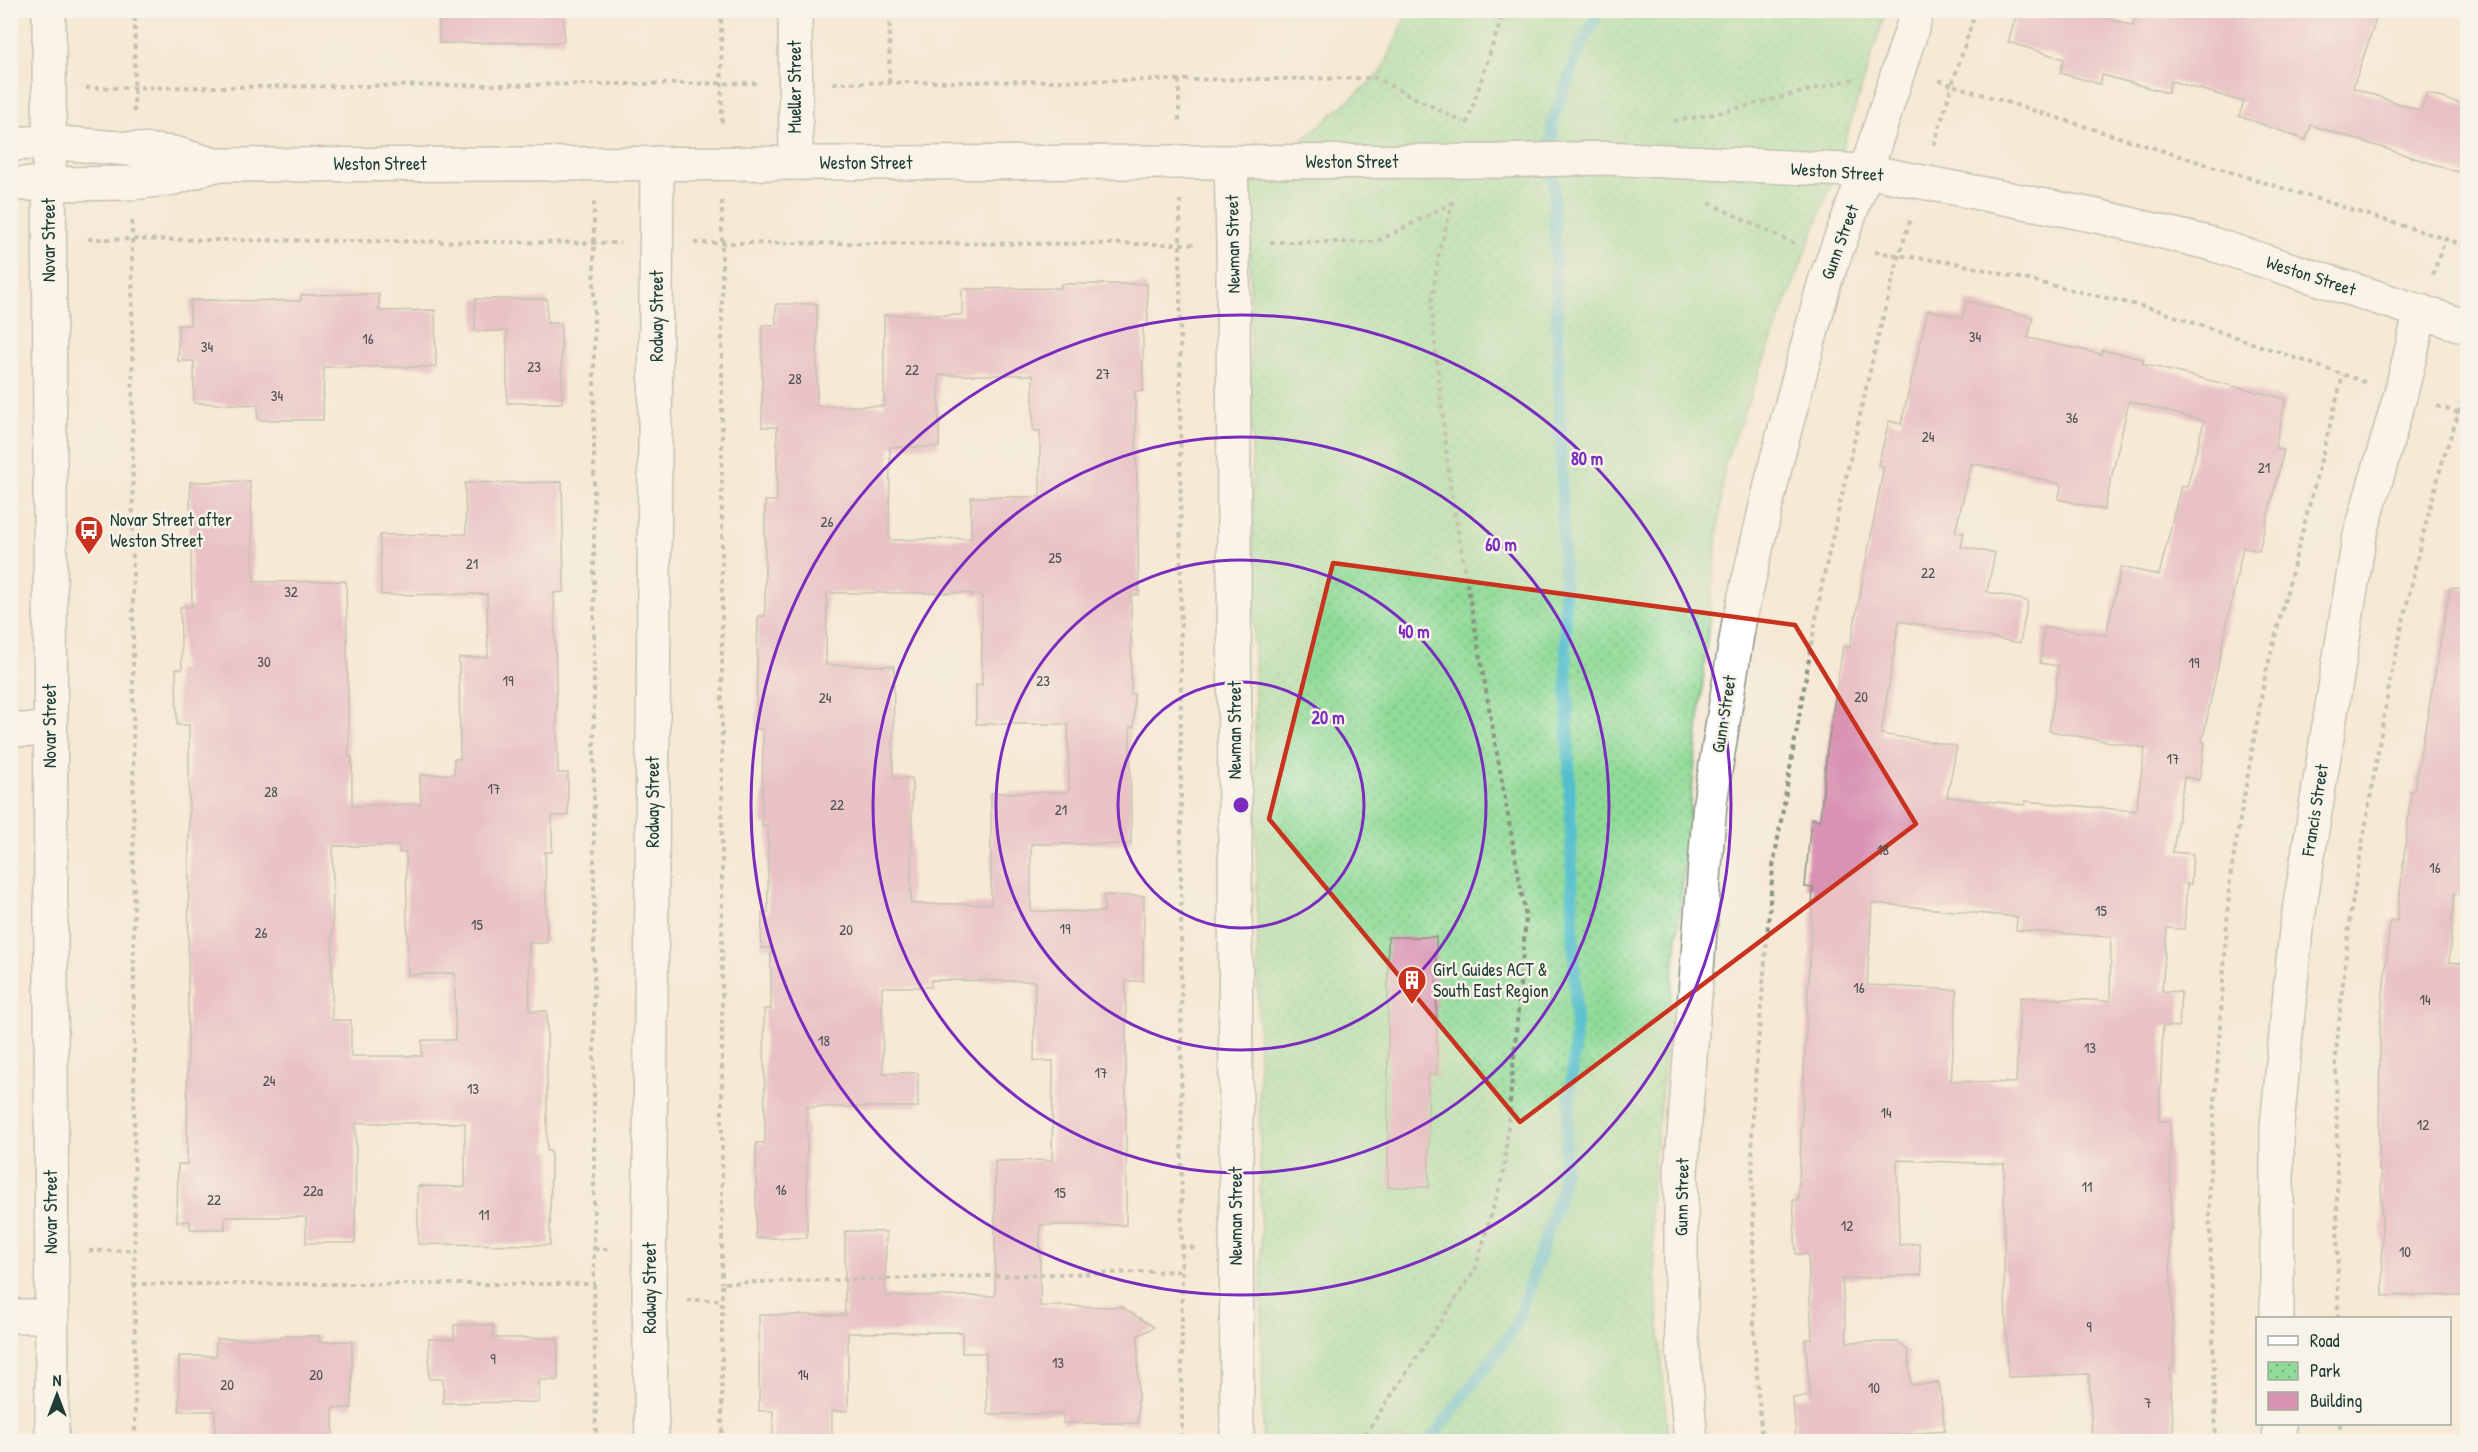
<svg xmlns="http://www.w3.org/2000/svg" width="2478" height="1452" font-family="'Patrick Hand',sans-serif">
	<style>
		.park { fill: url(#park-dots); stroke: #588c66; stroke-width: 1.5 }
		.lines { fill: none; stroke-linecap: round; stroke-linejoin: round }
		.stream { stroke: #52becd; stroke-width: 12 }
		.building { fill: #d892b2; fill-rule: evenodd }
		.minor-casing { stroke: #8a9384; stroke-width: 36 }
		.tertiary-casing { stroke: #8a9384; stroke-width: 36 }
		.secondary-casing { stroke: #8a9384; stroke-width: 36 }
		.path { stroke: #8a9384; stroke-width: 4; stroke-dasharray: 4.5 4.5; stroke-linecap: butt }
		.minor { stroke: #fff; stroke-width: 33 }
		.tertiary { stroke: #fff; stroke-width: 33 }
		.secondary { stroke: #fff; stroke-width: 33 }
		.marked { fill: none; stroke: #c8321e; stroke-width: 4.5; stroke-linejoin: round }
		.ring { fill: none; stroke: #7b2cbf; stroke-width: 3 }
		.labels { text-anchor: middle; stroke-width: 5; stroke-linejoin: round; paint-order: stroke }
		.number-label { font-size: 15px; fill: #4d5254 }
		.street-label { font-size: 18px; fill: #1f3d34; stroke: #f7f3e8 }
		.poi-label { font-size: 18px; fill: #1f3d34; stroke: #f7f3e8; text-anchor: start }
		.centre { fill: #7b2cbf; stroke: #f7f3e8; stroke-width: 3 }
		.ring-label { font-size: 18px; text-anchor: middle; font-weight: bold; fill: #7b2cbf; stroke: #f7f3e8; stroke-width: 5; stroke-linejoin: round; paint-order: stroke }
	</style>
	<defs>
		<pattern id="park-dots" width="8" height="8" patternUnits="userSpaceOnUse" patternTransform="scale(1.5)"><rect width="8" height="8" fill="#90db98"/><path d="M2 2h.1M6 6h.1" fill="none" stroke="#75b37d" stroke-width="1.8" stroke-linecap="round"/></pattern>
	</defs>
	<rect width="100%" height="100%" fill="#f7f3e8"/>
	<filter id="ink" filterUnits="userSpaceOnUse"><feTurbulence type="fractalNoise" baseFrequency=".0167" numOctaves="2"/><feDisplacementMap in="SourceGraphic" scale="12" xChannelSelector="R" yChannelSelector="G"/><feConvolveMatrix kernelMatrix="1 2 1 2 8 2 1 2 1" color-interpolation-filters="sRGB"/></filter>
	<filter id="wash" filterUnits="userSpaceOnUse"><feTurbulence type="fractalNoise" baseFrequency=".008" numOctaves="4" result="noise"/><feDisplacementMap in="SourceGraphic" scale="24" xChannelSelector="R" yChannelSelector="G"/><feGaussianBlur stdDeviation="1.35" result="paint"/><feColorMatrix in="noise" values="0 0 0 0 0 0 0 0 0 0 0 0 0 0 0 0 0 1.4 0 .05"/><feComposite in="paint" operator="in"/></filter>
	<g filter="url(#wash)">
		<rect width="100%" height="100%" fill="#f5e9d5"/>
		<path class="park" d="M1408 11H1886L1829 191 1725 462 1650 1206 1668 1441H1263L1249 186 1382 72Z"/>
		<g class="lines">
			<path class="stream" d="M1429 1442 1516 1326 1562 1188 1576 1029 1552 123 1579 50 1600 10"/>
		</g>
		<g id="blocks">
			<path class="building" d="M439 10H564V42L439 43Z
				M2018 10H2082L2133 26 2137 10H2379L2353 88 2421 111 2427 93 2468 106V175L2311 125 2306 140 2239 116 2244 102 2171 81 2168 93 2102 75 2100 84 2060 73 2064 59 2008 42Z
				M1061 284H1147L1148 326H1143V391H1135L1139 595H1131V694H1134V727H1130L1131 844H1031V911L1104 912V895L1144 896 1143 981H1126V1225H1040V1306L1122 1307 1154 1327 1138 1336V1423H1063V1414H987L986 1353H962V1332L848 1333V1411H832V1442H773V1411H759V1315H845V1231L886 1232 885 1296H995V1161L1052 1160 1053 1061H1034L1035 981 931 980V987H882L883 1073H918V1107H807V1238H756V1143H765L764 1009H771V948H761L762 913H768V825H762L763 729H756L758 616H765V501H777V427H762V325H776V304H817V406H884V315H962V289L1061 288ZM939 375H1033V431H1040V497H971V538L889 540 890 447H939ZM827 593H971V595H982V685H976V724H1068L1069 792 991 793V904H911L912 778H893L894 666 826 665Z
				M379 294V311L435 310 436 367H324L323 420H258V405L194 403V361H178V325H190V300L301 301V295Z
				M475 299H547V323H561L562 403H507V331H475Z
				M1967 301 2033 317 2028 338 2101 354 2102 350 2144 359 2143 364 2286 399 2275 448 2284 450 2259 551 2243 547 2202 742H2205L2199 780 2184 777 2173 852 2193 854 2191 884H2187L2184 929 2167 928 2162 991 2181 992 2179 1027 2163 1026 2159 1121H2170L2171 1230H2169L2174 1368 2170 1369 2174 1442H2092L2089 1374 2008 1377 2004 1270V1164L1897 1160 1899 1245 1919 1243 1921 1275 1842 1279 1847 1342H1898L1908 1351 1911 1385 1939 1383 1945 1431 1796 1442 1793 1398 1810 1396 1805 1339H1812L1808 1254H1796L1793 1200H1798L1813 888 1805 887 1811 818 1820 820 1827 750 1843 646 1850 647 1884 466 1878 465 1889 421 1901 424 1928 310 1962 318ZM2129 401 2204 421 2187 487 2181 486 2159 575 2121 567 2106 635 2044 627 2040 663 2059 666 2049 731 2145 748 2136 811 2025 801V805L1947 797 1957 746 1881 734 1899 621 2020 643 2028 601 1987 592 1995 553 1961 547 1964 533 1955 532 1972 463 2062 484 2058 499 2104 510ZM1872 903 2017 917 2016 930 2111 937 2110 1001 2020 997 2016 1083 1951 1081 1957 990 1867 985Z
				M250 481 254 582 346 581 349 757H352V806L421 804 420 775 454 774V759H460L459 658 488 657 487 594 381 595 380 535 466 534 465 483 562 482 564 592 554 593 558 773H568V816H552V852H545L547 943H529L530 1011H547V1151H551L550 1245 418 1244V1186L465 1187V1123H356L355 1243H306V1217H225V1229H190V1221L177 1222 178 1164H187L189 845V725H177L176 669H182L180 607H192L190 482ZM333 846H399V853H406L408 975 455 973V1040H422V1056H351V1020H332Z
				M2450 588 2468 589V895L2454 893 2449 962 2468 964V1295L2383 1296 2381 1171H2379L2380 1026 2390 920 2397 921 2411 791H2414Z
				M1388 937H1436L1437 1075H1428L1429 1187H1388Z
				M454 1325H493V1338H558V1380H539V1402L443 1403V1379H429V1339H454Z
				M281 1336H319V1342L352 1341V1408H333V1442H215V1411H179V1356H216V1339H281Z"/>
		</g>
	</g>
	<g filter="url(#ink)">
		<use href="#blocks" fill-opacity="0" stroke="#8a9384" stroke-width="1.5"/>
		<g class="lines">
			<g class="minor-casing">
				<path id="minor" d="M795 10 796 163
					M10 144 49 142
					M1231 162 1233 242 1237 1442
					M10 184H49
					M10 730H50
					M10 1316H51
					M2277 1318V1126L2296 930 2359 539 2401 393 2421 311
					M2279 1424 2280 1442
					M652 1442 649 1300 657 163
					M1691 1442 1681 1326V1173L1710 802 1739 622 1777 459 1825 281 1866 171 1918 10"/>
			</g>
			<g class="tertiary-casing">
				<path id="tertiary" d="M49 142 174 153 215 165 1499 161 1606 158 1866 171 2097 216 2212 244 2468 327
					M49 184 132 183 174 178 215 165"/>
			</g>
			<g class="secondary-casing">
				<path id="secondary" d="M49 10 52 1442"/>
			</g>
			<path class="path" d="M721 10 722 127
				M1976 10 1952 85 2468 246
				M1179 80V124
				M889 82 890 10
				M833 83 1375 78 1463 122
				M86 88 757 83
				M134 112 135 10
				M1674 121 1710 115 1857 78
				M1467 124 1504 10
				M1934 145 1952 85 1936 79
				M1180 200 1182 1442
				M722 201V1283
				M1709 203 1797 245
				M132 221 135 1442
				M88 239 620 243
				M1270 242H1376L1456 201
				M694 243 1196 244
				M1875 252 1955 263 2154 309 2365 382
				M2433 275 2445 239
				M2437 406 2468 416
				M1181 1247 1199 1248
				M594 1249H612
				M89 1251 133 1250
				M133 1284H594V201
				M594 1284 596 1442
				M687 1300H722
				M2338 1318 2336 1051 2350 916 2391 675 2420 546 2443 459 2468 385
				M2340 1424 2341 1442
				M722 1442V1283L1181 1271
				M1360 1442 1475 1270 1504 1171 1526 918 1450 486 1431 305 1439 252 1453 202
				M1762 1442 1754 1335 1752 1115 1773 867 1822 584 1874 353 1899 255 1911 218
				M2216 1442 2209 1190 2230 878 2265 676 2343 375"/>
			<use href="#minor" class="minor"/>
			<use href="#tertiary" class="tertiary"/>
			<use href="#secondary" class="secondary"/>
		</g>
	</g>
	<path d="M0 0H2478V1452H0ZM1333 563 1795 625 1916 824 1520 1122 1269 819Z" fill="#f5e9d5" fill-opacity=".55" fill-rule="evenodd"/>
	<path class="marked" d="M1333 563 1795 625 1916 824 1520 1122 1269 819Z"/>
	<g class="ring">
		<circle cx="1241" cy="805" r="123"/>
		<circle cx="1241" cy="805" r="245"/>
		<circle cx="1241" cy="805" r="368"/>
		<circle cx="1241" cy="805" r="490"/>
	</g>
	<defs>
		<g id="bus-pin" transform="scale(1.5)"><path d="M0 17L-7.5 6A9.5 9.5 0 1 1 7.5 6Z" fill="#c8321e" stroke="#f7f3e8"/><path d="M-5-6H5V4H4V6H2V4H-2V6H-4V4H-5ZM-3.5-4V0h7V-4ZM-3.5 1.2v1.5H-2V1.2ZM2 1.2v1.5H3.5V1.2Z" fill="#fff"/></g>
		<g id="building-pin" transform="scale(1.5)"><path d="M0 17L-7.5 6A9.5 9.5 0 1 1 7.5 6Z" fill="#c8321e" stroke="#f7f3e8"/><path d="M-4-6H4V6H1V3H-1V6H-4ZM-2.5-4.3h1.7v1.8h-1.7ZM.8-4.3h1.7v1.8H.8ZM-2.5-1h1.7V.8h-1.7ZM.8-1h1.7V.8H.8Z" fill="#fff"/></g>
	</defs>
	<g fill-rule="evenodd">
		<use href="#bus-pin" x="89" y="530"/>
		<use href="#building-pin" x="1412" y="980"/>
	</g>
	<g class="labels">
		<g class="number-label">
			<text x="1975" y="342">34</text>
			<text x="368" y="344">16</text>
			<text x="207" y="352">34</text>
			<text x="534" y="372">23</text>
			<text x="912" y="375">22</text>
			<text x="1103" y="379">27</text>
			<text x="795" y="384">28</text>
			<text x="277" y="401">34</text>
			<text x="2072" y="423">36</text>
			<text x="1928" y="442">24</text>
			<text x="2264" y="473">21</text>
			<text x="827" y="527">26</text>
			<text x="1055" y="563">25</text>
			<text x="472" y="569">21</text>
			<text x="1928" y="578">22</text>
			<text x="291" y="597">32</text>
			<text x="264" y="667">30</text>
			<text x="2194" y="668">19</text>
			<text x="508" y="686">19</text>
			<text x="1043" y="686">23</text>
			<text x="1861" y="702">20</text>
			<text x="825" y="703">24</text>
			<text x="2173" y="764">17</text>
			<text x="494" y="794">17</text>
			<text x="271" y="797">28</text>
			<text x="837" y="810">22</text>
			<text x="1061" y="815">21</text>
			<text x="1883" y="855">18</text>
			<text x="2435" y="873">16</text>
			<text x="2101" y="916">15</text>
			<text x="477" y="930">15</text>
			<text x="1065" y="934">19</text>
			<text x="846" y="935">20</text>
			<text x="261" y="938">26</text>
			<text x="1859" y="993">16</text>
			<text x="2425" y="1005">14</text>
			<text x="824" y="1046">18</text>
			<text x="2090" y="1053">13</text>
			<text x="1101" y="1078">17</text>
			<text x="269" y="1086">24</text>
			<text x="473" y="1094">13</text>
			<text x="1886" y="1118">14</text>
			<text x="2423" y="1130">12</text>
			<text x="2087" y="1192">11</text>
			<text x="781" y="1195">16</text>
			<text x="313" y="1196">22a</text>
			<text x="1060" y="1198">15</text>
			<text x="214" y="1205">22</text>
			<text x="484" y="1220">11</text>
			<text x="1847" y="1231">12</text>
			<text x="2405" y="1257">10</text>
			<text x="2089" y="1332">9</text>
			<text x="493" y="1364">9</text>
			<text x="1058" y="1368">13</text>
			<text x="316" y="1380">20</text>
			<text x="803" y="1380">14</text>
			<text x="227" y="1390">20</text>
			<text x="1874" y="1393">10</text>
			<text x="2148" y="1408">7</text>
		</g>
		<g class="street-label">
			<text transform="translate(795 87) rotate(-90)" y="6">Mueller Street</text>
			<text x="1352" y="168">Weston Street</text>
			<text x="866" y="169">Weston Street</text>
			<text x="380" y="170">Weston Street</text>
			<text transform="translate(1837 172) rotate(4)" y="6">Weston Street</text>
			<text transform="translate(49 240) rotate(-90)" y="6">Novar Street</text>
			<text transform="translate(1840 242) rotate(-70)" y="6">Gunn Street</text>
			<text transform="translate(1233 244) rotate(-91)" y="6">Newman Street</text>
			<text transform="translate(2311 276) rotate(18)" y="6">Weston Street</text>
			<text transform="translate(657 316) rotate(-90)" y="6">Rodway Street</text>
			<text transform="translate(1724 714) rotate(-81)" y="6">Gunn Street</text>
			<text transform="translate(50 726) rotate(-90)" y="6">Novar Street</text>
			<text transform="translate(1235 730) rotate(-90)" y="6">Newman Street</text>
			<text transform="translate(653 802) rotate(-90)" y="6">Rodway Street</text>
			<text transform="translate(2315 810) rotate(-81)" y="6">Francis Street</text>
			<text transform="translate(1682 1197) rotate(-89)" y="6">Gunn Street</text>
			<text transform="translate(51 1212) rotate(-90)" y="6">Novar Street</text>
			<text transform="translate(1236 1216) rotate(-90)" y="6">Newman Street</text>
			<text transform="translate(650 1288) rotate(-90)" y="6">Rodway Street</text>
		</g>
		<g class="poi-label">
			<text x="110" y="526">Novar Street after<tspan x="110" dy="21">Weston Street</tspan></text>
			<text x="1433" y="976">Girl Guides ACT &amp;<tspan x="1433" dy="21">South East Region</tspan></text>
		</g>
	</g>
	<circle cx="1241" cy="805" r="9" class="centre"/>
	<g class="ring-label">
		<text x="1587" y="465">80 m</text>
		<text x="1501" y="551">60 m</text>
		<text x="1414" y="638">40 m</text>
		<text x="1328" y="724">20 m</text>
	</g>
	<rect width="2478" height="1452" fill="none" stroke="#f7f3e8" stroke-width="36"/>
	<rect x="2256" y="1317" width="195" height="108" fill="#f7f3e8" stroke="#a1aaa0" stroke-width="1.5"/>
	<rect x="2268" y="1336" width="30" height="9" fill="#ffffff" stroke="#a1aaa0" stroke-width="1.5"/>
	<text x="2310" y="1347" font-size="18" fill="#1f3d34">Road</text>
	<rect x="2268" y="1362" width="30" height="18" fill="url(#park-dots)" stroke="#a1aaa0" stroke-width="1.5"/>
	<text x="2310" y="1377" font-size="18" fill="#1f3d34">Park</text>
	<rect x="2268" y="1392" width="30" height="18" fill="#d892b2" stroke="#a1aaa0" stroke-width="1.5"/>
	<text x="2310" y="1407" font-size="18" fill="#1f3d34">Building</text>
	<g transform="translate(57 1395)" stroke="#f7f3e8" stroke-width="4.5" paint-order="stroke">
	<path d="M0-4.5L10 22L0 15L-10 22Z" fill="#1f3d34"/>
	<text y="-9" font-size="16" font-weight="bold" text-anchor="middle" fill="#1f3d34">N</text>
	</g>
</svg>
